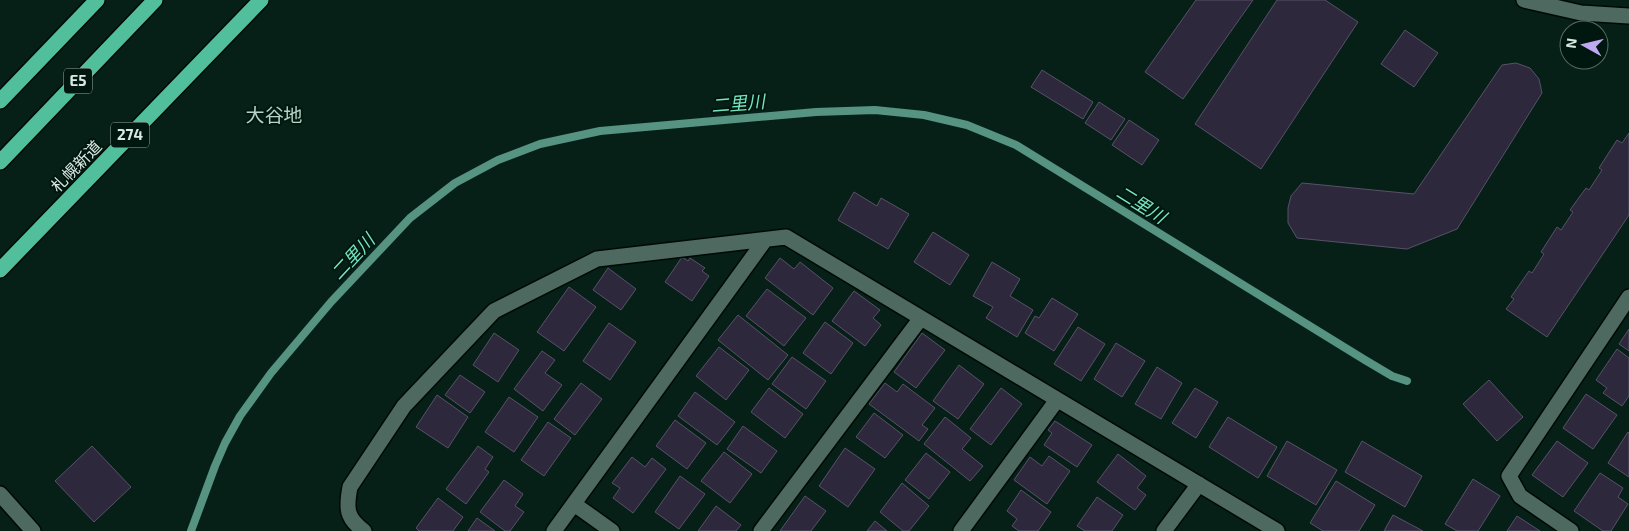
<svg xmlns="http://www.w3.org/2000/svg" width="1629" height="531" font-family="'Exo 2','Noto Sans JP',sans-serif">
	<style>
		.lines { fill: none; stroke-linecap: round; stroke-linejoin: round }
		.stream { stroke: #569381; stroke-width: 8 }
		.building { fill: #2e283c; stroke: #585167 }
		.minor-casing { stroke: #000a04; stroke-width: 18 }
		.highway-casing { stroke: #000a04; stroke-width: 18 }
		.minor { stroke: #4e695f; stroke-width: 15 }
		.highway { stroke: #51bf9c; stroke-width: 15 }
		.labels { text-anchor: middle; stroke-width: 4; stroke-linejoin: round; paint-order: stroke }
		.shield { fill: #00170f; stroke: #99aaa3; stroke-width: 1 }
		.shield-label { font-size: 15px; font-weight: bold; fill: #dae9e3 }
		.street-label { font-size: 16px; fill: #dae9e3; stroke: #00170f }
		.water-label { font-size: 18px; font-style: italic; fill: #78e5c1; stroke: #00170f }
		.quarter-label { font-size: 19px; fill: #b5d3c7; stroke: #00170f }
	</style>
	<rect width="100%" height="100%" fill="#062018"/>
	<g class="lines">
		<path class="stream" d="M191 531 215 466 225 443 240 416 271 373 331 302 410 218 455 183 498 160 540 144 600 131 816 112 875 110 924 115 967 125 1016 145 1365 360 1392 376 1407 381"/>
	</g>
	<path class="building" d="M1196 0H1253L1183 99 1145 72Z
		M1277 0H1325L1358 22 1261 169 1195 124Z
		M1405 30 1438 53 1414 87 1381 64Z
		M1516 63 1530 68 1539 79 1542 93 1457 229 1407 249 1297 238 1288 223V208L1291 196 1302 183 1414 194 1502 65Z
		M1042 70 1093 102 1083 119 1031 87Z
		M1099 102 1125 119 1111 140 1085 123Z
		M1129 120 1159 140 1142 165 1112 145Z
		M1629 133V215L1547 337 1506 309 1514 299 1511 297 1529 271 1532 273 1544 254 1541 252 1557 227 1561 230 1573 212 1570 210 1586 188 1589 190 1602 170 1599 168 1617 140 1622 143Z
		M854 192 877 206 881 198 909 214 888 249 838 220Z
		M933 232 969 255 950 285 914 262Z
		M682 257 688 261 690 258 705 268 702 271 709 276 692 301 665 282Z
		M780 258 794 269 800 262 833 288 813 315 765 278Z
		M992 262 1020 279 1010 296 1033 310 1017 337 986 318 993 307 973 296Z
		M608 268 636 289 621 310 593 290Z
		M569 287 596 307 564 351 537 332Z
		M767 289 806 318 784 346 746 316Z
		M854 291 880 310 873 318 881 325 865 346 832 321Z
		M1052 298 1078 314 1054 351 1025 333 1035 316 1039 318Z
		M738 315 788 355 768 380 718 340Z
		M825 322 853 343 831 374 803 353Z
		M609 323 636 342 610 380 583 361Z
		M1078 327 1105 344 1081 381 1054 364Z
		M1629 329V351L1619 344Z
		M494 333 519 350 498 382 473 365Z
		M922 333 945 350 916 388 894 372Z
		M1116 343 1145 361 1122 397 1094 379Z
		M719 347 749 370 726 400 696 376Z
		M1617 349 1629 358V396L1622 406 1603 393 1607 388 1596 380Z
		M542 351 555 360 545 373 562 385 543 411 514 389Z
		M792 357 826 381 806 409 772 384Z
		M959 365 984 384 958 419 933 401Z
		M1157 367 1182 383 1161 419 1135 404Z
		M460 375 485 392 470 413 445 395Z
		M1489 380 1523 417 1497 441 1463 404Z
		M581 383 602 399 575 435 554 419Z
		M885 383 897 392 903 384 935 408 922 425 928 429 919 441 869 404Z
		M769 388 803 414 785 438 751 412Z
		M1001 388 1022 404 991 445 970 429Z
		M1195 388 1218 402 1196 438 1172 423Z
		M695 392 735 422 717 445 678 416Z
		M1586 394 1617 415 1593 449 1563 428Z
		M437 395 468 417 448 448 416 427Z
		M509 397 538 417 514 452 485 432Z
		M874 413 903 435 885 458 856 437Z
		M945 417 971 438 962 449 983 466 970 481 924 444Z
		M1228 417 1277 447 1258 478 1209 447Z
		M675 420 706 443 687 469 656 446Z
		M1055 421 1092 445 1077 467 1044 445 1052 433 1048 430Z
		M548 422 571 438 544 476 521 460Z
		M743 426 777 451 761 473 727 449Z
		M1628 432 1629 433V477L1608 463Z
		M1287 441 1337 470 1316 505 1267 476Z
		M1362 441 1422 476 1405 507 1345 472Z
		M1557 441 1588 463 1563 497 1532 475Z
		M92 446 131 487 94 522 55 481Z
		M478 446 493 457 485 469 489 472 466 504 446 489Z
		M845 448 875 469 848 507 819 486Z
		M724 452 752 474 730 503 701 481Z
		M926 453 950 472 929 499 905 480Z
		M1118 454 1146 476 1137 488 1146 495 1135 510 1097 482Z
		M1049 456 1070 471 1047 504 1014 480 1030 457 1042 466Z
		M632 457 645 467 652 458 666 469 633 513 613 498 620 488 612 483Z
		M1600 473 1623 488 1618 497 1628 504 1611 531H1603L1574 511Z
		M680 476 705 494 679 529 655 512Z
		M1473 479 1500 496 1478 531H1457L1445 524Z
		M504 480 523 494 515 506 524 512 510 531H505L480 512Z
		M1336 481 1375 505 1359 531H1323L1310 523Z
		M902 483 929 506 909 531H903L880 512Z
		M1021 490 1051 512 1038 531H1019L1012 526 1017 519 1007 511Z
		M805 496 826 511 811 531H780Z
		M1097 497 1123 515 1112 531H1085L1077 526Z
		M438 498 463 517 453 531H419L416 528Z
		M716 506 741 525 736 531H698Z
		M1393 515 1423 531H1384Z
		M1517 516 1540 531H1507Z
		M477 518 495 531H468Z
		M875 521 887 531H867Z"/>
	<g class="lines">
		<g class="minor-casing">
			<path id="minor" d="M1524 0 1581 13 1629 16
				M0 494 33 531
				M574 504 612 531
				M364 531C346 518 346 508 350 487L404 406 494 311 597 259 786 237 1277 531
				M554 531 765 240
				M761 531 921 318
				M961 531 1057 400
				M1164 531 1199 484
				M1571 531 1520 496 1509 476 1629 297"/>
		</g>
		<g class="highway-casing">
			<path id="highway" d="M0 101 97 0
				M0 162 155 0
				M0 270 261 0"/>
		</g>
		<use href="#minor" class="minor"/>
		<use href="#highway" class="highway"/>
	</g>
	<g class="labels">
		<g class="shield">
			<rect x="64" y="68.5" width="28" height="25" rx="4"/>
			<rect x="111" y="122.5" width="38" height="25" rx="4"/>
		</g>
		<g class="shield-label">
			<text x="78" y="86">E5</text>
			<text x="130" y="140">274</text>
		</g>
		<g class="street-label">
			<text transform="translate(76 166) rotate(-46)" y="6">札幌新道</text>
		</g>
		<g class="water-label">
			<text transform="translate(738 104) rotate(-5)" y="6">二里川</text>
			<text transform="translate(1141 205) rotate(32)" y="6">二里川</text>
			<text transform="translate(353 257) rotate(-47)" y="6">二里川</text>
		</g>
		<g class="quarter-label">
			<text x="274" y="122">大谷地</text>
		</g>
	</g>
	<g transform="translate(1584 45) rotate(278)"><circle r="24" fill="#00170f" stroke="#576b64"/>
	<path d="M0-4L9 19L0 12L-9 19Z" fill="#c1a8f3"/>
	<text y="-8" font-size="14" font-weight="bold" text-anchor="middle" fill="#dae9e3">N</text>
	</g>
</svg>
